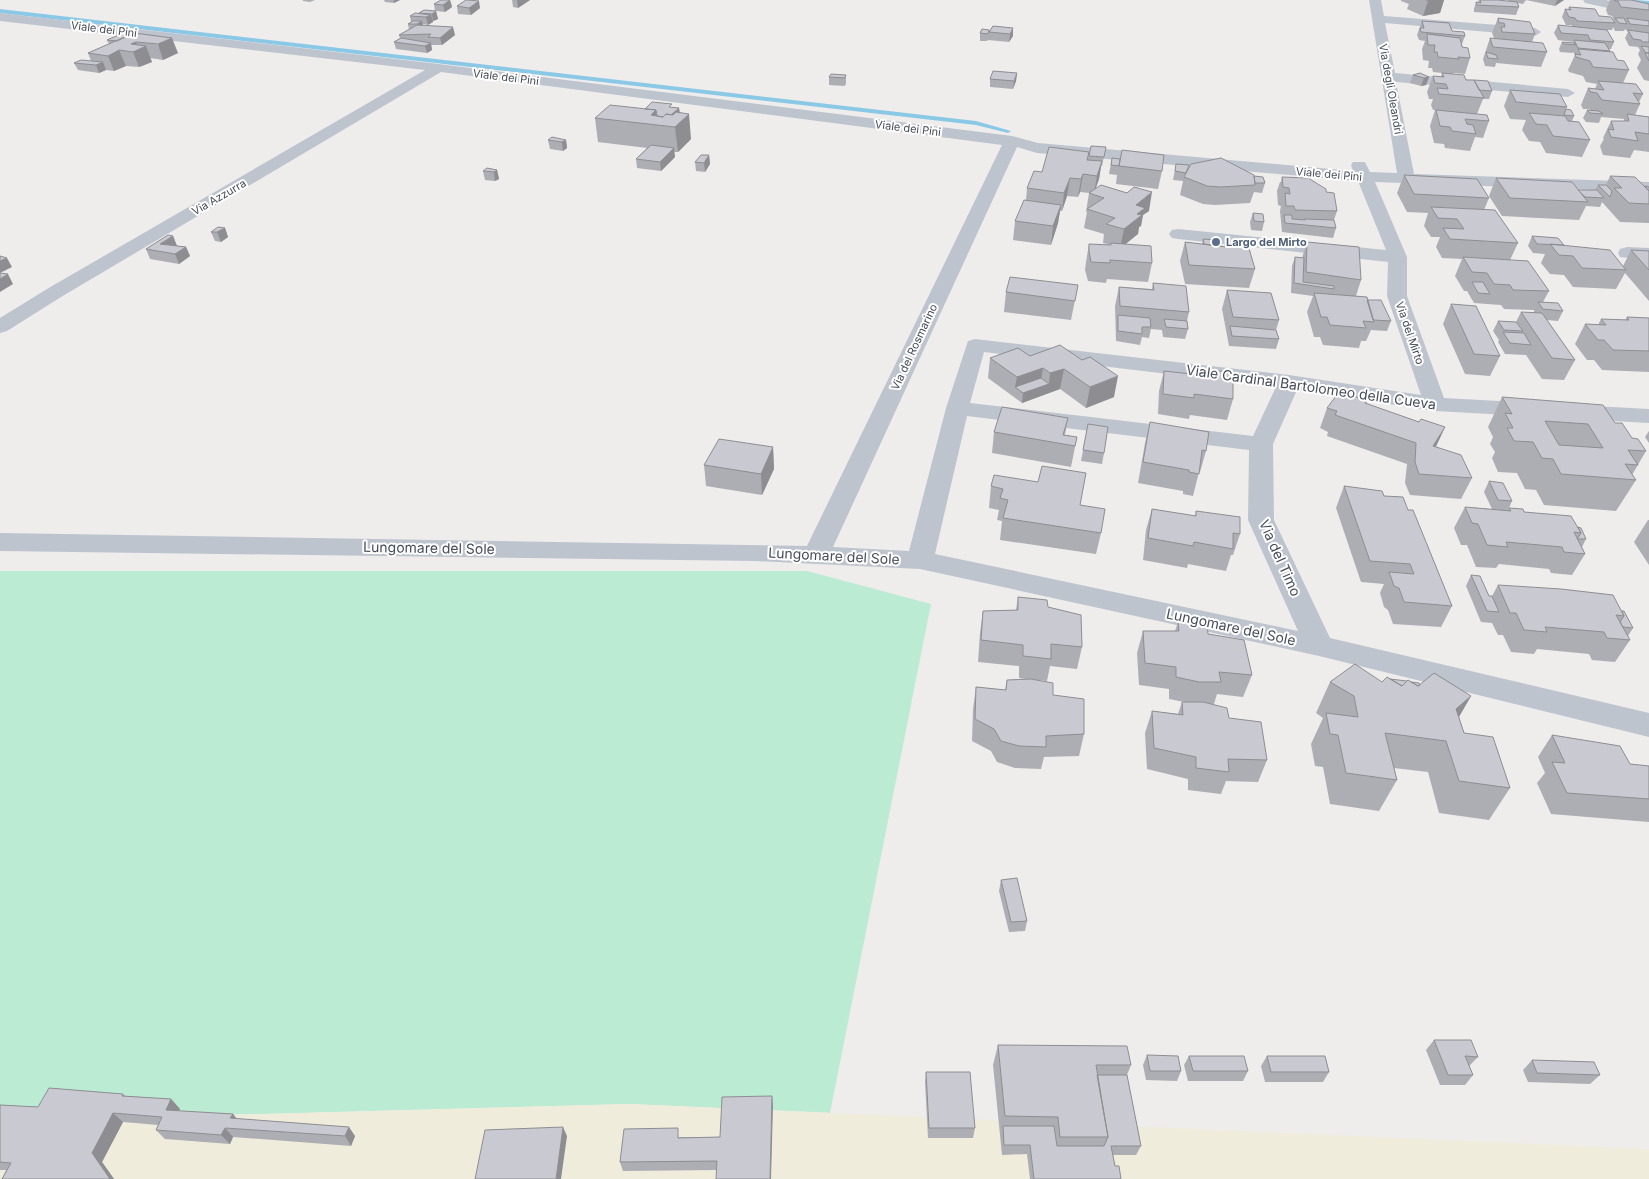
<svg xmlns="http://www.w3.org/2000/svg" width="1649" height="1179" font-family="Inter,sans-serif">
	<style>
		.green { fill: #bbebd3 }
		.sand { fill: #f0ecdc }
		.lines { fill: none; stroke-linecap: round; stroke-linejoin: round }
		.stream { fill: #8ac9e6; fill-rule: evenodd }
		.minor { fill: #bdc4ce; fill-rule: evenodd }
		.wall { fill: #adaeb4 }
		.shaded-wall { fill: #8d8d92 }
		.building { fill: #c9cad1; stroke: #8d8d92; fill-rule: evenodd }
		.service-dot { fill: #5c6f8a; stroke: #fff; stroke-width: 2 }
		.labels { text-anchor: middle; stroke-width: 4; stroke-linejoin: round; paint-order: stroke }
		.far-street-label { font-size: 11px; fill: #454d58; stroke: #fff }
		.far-service-label { font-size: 11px; font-weight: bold; fill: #4e5e75; stroke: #fff; text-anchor: start }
		.street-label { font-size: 14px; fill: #454d58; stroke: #fff }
	</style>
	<rect width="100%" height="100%" fill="#efecec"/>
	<path class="green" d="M0 571H807L931 604 830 1113 630 1104 0 1121Z"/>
	<path class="sand" d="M630 1104 1649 1149V1179H0V1121Z"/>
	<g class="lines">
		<path class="stream" d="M1635 0 1649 1V4L1635 1Z
			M0 9 976 121 1011 131 1008 133 976 125 0 13Z"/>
		<path class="minor" d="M1369 0H1381L1384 16 1535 28 1541 32 1535 36 1385 23 1395 73 1568 89 1575 93 1568 97 1396 82 1414 174 1649 182V192L1375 182 1407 257V296L1444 398 1649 409V423L1435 411 1297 390 1273 444 1274 520 1330 638 1649 713V737L1319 656 920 569 755 561 0 551V533L807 546 1002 145 441 72 61 297 7 331 0 333V318L47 289 425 70 0 21V13L439 64 1012 136 1038 143 1353 171 1351 165 1353 162H1365L1370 172 1397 173ZM1017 147 1037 153 1358 181 1386 250 1178 229 1172 230 1169 234 1172 238 1178 239 1388 262 1387 296 1421 395 1289 375 975 339 968 341 946 408 909 551 833 547ZM984 352 1276 387 1253 436 970 403ZM967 416 1249 450 1248 520 1298 631 935 554Z
			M1583 0H1606L1649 9V17L1585 3Z
			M1627 247 1649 248V260L1620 257 1618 253 1620 249Z"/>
	</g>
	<path class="wall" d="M303 0H315L310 2 303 1Z
		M384 0H400L394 3 385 2Z
		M450 0 452 7 445 12 436 11 438 19 433 21V22L428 25 423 24V26L455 35 442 45H431L432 50 427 53 396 49 394 42 400 38 399 35 409 30 408 24 411 22 410 16 420 14 419 13 435 11 434 4Z
		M512 0H530L518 8 513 7Z
		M1401 0H1444L1440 13 1423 16 1407 9 1409 4 1401 1Z
		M1479 0 1508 1V0H1564L1555 6 1526 0 1523 4 1517 3 1519 7 1516 15 1474 12V9L1476 2H1478Z
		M1610 0H1631L1649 4V81L1644 80 1637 68 1641 60 1638 54 1640 50 1638 47 1629 46 1625 38 1628 32 1625 29 1624 31H1615L1613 27 1612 30H1607L1614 42 1611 49H1609L1610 51 1609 52 1617 60 1629 70 1623 83 1643 94 1639 102 1640 104 1635 115 1649 117V152L1634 150 1630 158 1603 155 1600 146 1604 139 1603 138 1611 121H1624V119L1601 117 1599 123 1586 122 1583 118 1587 110H1590L1589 109H1583L1581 105 1588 88 1595 89 1597 84 1586 82 1583 76 1569 72 1568 70 1575 55 1573 52 1572 53 1560 52 1559 49 1562 42 1573 43 1574 42 1558 40 1554 33 1558 25 1572 27V25H1566L1562 17 1565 9 1568 10 1569 7 1614 21 1612 16 1608 15 1606 10Z
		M457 6 480 8 471 15 458 14Z
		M1498 18 1535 34 1532 42 1547 52 1541 67 1496 63 1495 67 1485 66 1483 59 1490 38 1496 39 1497 38H1494L1492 33Z
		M1422 21 1465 36 1462 44 1461 43 1462 47 1470 58 1465 74 1454 73 1453 74 1492 91 1489 99H1483L1477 114 1489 121 1483 138 1475 137 1470 151 1445 148 1444 144 1434 143 1430 126 1435 110H1433L1431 105 1433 99H1429L1427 92 1433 76 1441 77 1442 73 1433 72 1432 68H1428L1429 61 1423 60 1422 49 1425 41 1419 40 1417 35Z
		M993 26 1013 36 1009 42 988 40 987 41H980V33L989 31Z
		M132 34 178 53 163 60 150 58 152 62 139 67 126 66 114 71 106 70 99 73 78 70 74 63 91 61 88 53 109 44 107 40Z
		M1017 73 1016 81 1013 89 990 87V79Z
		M846 75V83L845 86 829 85V77Z
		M1413 75 1429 77 1426 85 1421 86 1410 83Z
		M1510 90 1567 107 1566 109 1574 116 1572 121 1590 140 1582 157 1546 153 1540 142 1529 141 1522 130 1526 120 1510 119 1504 106Z
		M672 107 679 108 680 113 691 139 678 152H674L675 157 661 171 637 168 636 159 647 148 598 142 595 118 645 109Z
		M548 140H566L567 148 563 151 550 149Z
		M1106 147 1102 166H1101L1099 179 1096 188 1149 211 1143 215 1141 226 1139 227 1138 234 1126 244 1152 263 1148 282 1107 279 1106 283 1088 281 1085 270 1086 262 1089 244 1111 245 1103 243 1104 234 1084 228 1087 212H1086L1089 193H1090L1080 192 1078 197 1067 196 1062 211H1060L1058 223 1051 245 1013 240 1015 221 1026 200 1027 188 1042 172 1089 152Z
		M709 155 710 164 705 172 696 171 695 162Z
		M1112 158 1162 171 1158 189 1116 184 1117 175 1109 174Z
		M1176 164 1188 170 1254 176 1265 183 1262 193 1254 192 1250 203 1215 205 1203 204 1180 195 1183 181 1173 180Z
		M497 170 499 179 495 181 485 180 483 171Z
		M1404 175 1489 198 1484 210 1518 243 1510 260 1549 291 1543 302 1563 311 1558 321 1547 320 1575 360 1564 380 1542 379 1526 355 1505 354 1498 342 1499 340 1493 331 1498 321 1516 322 1521 312 1534 313V310L1504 309 1501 305 1474 303 1467 291H1464L1455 276 1462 259 1442 258 1436 247 1440 237H1431L1424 226 1428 213 1407 212 1397 193Z
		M1610 176 1645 186 1649 187V223L1620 222 1602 202 1600 207 1586 206 1579 220 1502 216 1489 196 1496 178 1578 190H1595L1598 185H1606Z
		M1282 177 1326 192 1337 211 1334 220 1336 228 1333 238 1282 232 1280 211 1281 206 1278 205 1277 191 1280 182H1281Z
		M1253 213 1264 222 1262 231 1251 230 1250 222Z
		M225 228 228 237 221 242 215 241 211 232Z
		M173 236 177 246H176L186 247 190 256 179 264 150 259 146 249Z
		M1532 236 1563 246 1623 266 1631 250 1649 251V301L1625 273 1616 289 1573 287 1564 275 1550 274 1541 263 1545 254 1533 253 1528 246Z
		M1203 239 1221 246 1224 247 1225 244 1255 269 1249 288 1185 284 1180 261 1185 242 1202 244Z
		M1307 242 1361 280 1356 296 1367 300 1391 321 1387 331 1371 330 1366 341H1361L1359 348 1323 345 1320 337H1314L1307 312 1313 296 1291 293 1292 266 1295 257 1302 258Z
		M1153 283 1189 312 1187 321 1188 329 1185 339 1163 337 1162 330 1151 329 1149 338 1142 337 1140 345 1116 341 1115 306 1119 287 1152 289Z
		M1078 285 1071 320 1004 312 1006 292Z
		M1227 290 1279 320 1276 330 1279 339 1276 349 1229 346 1222 309Z
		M1451 304 1500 356 1490 376 1465 374 1443 324Z
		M1627 317 1649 318V372L1602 370 1594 360H1587L1575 344 1585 324 1598 325 1601 319 1625 320Z
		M1060 345 1114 397 1086 408 1060 389 1022 403 988 378 990 358 1030 356Z
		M1191 367 1233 399 1227 420 1190 415 1189 419 1158 414 1159 391 1164 371 1189 374Z
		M1502 397 1615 423 1646 451 1632 475 1636 480 1616 511 1544 505 1536 490 1525 489 1517 473 1498 472 1492 458 1495 452 1490 444 1493 437 1488 427Z
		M1367 401 1366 404 1419 422 1445 427 1436 447 1472 478 1461 499 1410 495 1405 483 1407 464 1327 436 1328 432 1320 428 1327 408Z
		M1068 418 1065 435 1077 437 1071 467 992 453 994 432Z
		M1150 422 1206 451 1200 472H1199L1193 496 1183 494V491L1138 483 1145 443Z
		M1088 424 1104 453 1102 464 1081 461Z
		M1649 431V443L1645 437Z
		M773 447 774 469 762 495 706 486 704 465Z
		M1489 481 1512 501 1509 508 1578 527 1586 539 1582 547 1585 554 1572 575 1551 573 1549 569 1499 564 1496 568 1476 567 1467 545H1461L1454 528 1465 507 1492 509 1484 492Z
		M991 486 1080 505 1101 533 1096 554 1000 540 1002 521 997 520 999 510 989 508Z
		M1344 486 1384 496 1408 510 1452 606 1441 627 1393 624 1388 610 1384 607 1380 593 1384 584 1361 582 1336 508Z
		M1152 509 1195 516 1196 511 1240 534 1233 555H1231L1226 571 1188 564 1187 568 1143 560 1146 530Z
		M1648 520H1649V565L1634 542Z
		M1471 575 1489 596H1492L1498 585 1622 611 1633 628 1628 636 1630 640 1615 662 1592 660 1589 654 1537 649 1534 654 1511 652 1503 635H1498L1492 623 1481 622 1466 586Z
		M1018 597 1048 607 1082 647 1077 669 1050 666 1047 681 1039 680 1053 695 1084 734 1079 756 1044 757 1041 769 1015 768 997 762 991 751 972 741 973 709 976 687 1005 690 1007 680 1026 679 1019 678V666L978 662 980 633 983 611 1016 610Z
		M1178 622 1208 634 1252 675 1243 697 1217 694 1214 704H1210L1229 718 1267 760 1258 782 1226 781 1221 794 1188 790V779L1147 769 1145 733 1152 711 1178 714 1182 702H1184L1169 699V689L1139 685 1137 653 1143 631H1175Z
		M1390 679 1411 682 1471 696 1459 717 1464 733 1510 788 1489 820 1439 813 1428 772 1394 768 1397 780 1379 811 1330 804 1323 767 1315 766 1311 744 1323 718 1316 713 1330 682H1382Z
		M1552 735 1630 764 1649 766V822L1551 814 1537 783 1545 773 1538 757Z
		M1001 880 1027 921 1025 931 1009 932 999 891Z
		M1434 1040 1478 1057 1469 1066 1473 1075 1465 1085H1440L1426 1050Z
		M998 1045 1131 1065 1127 1075 1141 1146 1136 1155H1113L1115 1166 1121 1179H1030L1027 1154 1002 1155 993 1065Z
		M1147 1055 1181 1071 1177 1081 1146 1080 1143 1065Z
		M1189 1056 1248 1071 1243 1081H1188L1184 1065Z
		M1267 1056 1329 1072 1323 1082H1265L1261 1066Z
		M1532 1060 1600 1075 1590 1084 1528 1082 1523 1070Z
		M926 1072 975 1128 973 1138H928L925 1082Z
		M123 1094 126 1096 171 1099 180 1109 179 1111 233 1114 237 1119 355 1136 351 1146 233 1137 230 1144 165 1139 156 1130 158 1125 123 1122 102 1162 114 1179H2L6 1170H0V1105L38 1107Z
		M772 1096 773 1106 717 1170 623 1171 620 1162 680 1137H720Z"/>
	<path class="shaded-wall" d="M394 0H400L394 3Z
		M450 0 452 7 445 12 443 5Z
		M517 0H530L518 8Z
		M1425 0H1444L1440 13 1423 16 1428 1Z
		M1557 0H1564L1555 6Z
		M479 1 480 8 471 15 469 8Z
		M436 11 438 19 433 21 432 14Z
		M431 15 433 22 428 25 426 17Z
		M422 21 424 29 419 32 417 24Z
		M453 27 455 35 442 45 440 38Z
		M1013 28V36L1009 42 1010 34Z
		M172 38 178 53 163 60 158 44Z
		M122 41 136 42 139 49 146 46 152 62 139 67 133 52Z
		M431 43 432 50 427 53 425 46Z
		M119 50 126 66 114 71 108 56Z
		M103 62 106 70 99 73 96 65Z
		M1017 73 1016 81 1013 89 1014 81Z
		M1429 77 1426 85 1421 86 1424 78Z
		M679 108 680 116 665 120Z
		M656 110 658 125 651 115Z
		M689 114 691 139 678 152 675 127Z
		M566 140 567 148 563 151 562 142Z
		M674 148 675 157 661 171 660 162Z
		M709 155 710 164 705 172 704 163Z
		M1102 161 1099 179 1094 193 1097 176Z
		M497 170 499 179 495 181 494 172Z
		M1083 174 1080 192 1078 197 1081 179Z
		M1070 178 1067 196 1062 211 1064 193Z
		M1152 192 1149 211 1143 215 1141 226 1139 227 1138 234 1120 248 1124 229 1136 205Z
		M1061 205 1058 223 1051 245 1053 226Z
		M225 228 228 237 221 242 217 232Z
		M173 236 177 246 166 253 160 244Z
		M186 247 190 256 179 264 175 254Z
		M7 258 12 267 0 273V261Z
		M8 274 13 284 0 292V279Z
		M1043 368 1040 387 1049 384 1050 373 1064 369 1060 389 1022 403 1023 393 1015 387 1017 377Z
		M1118 376 1114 397 1086 408 1090 387Z
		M1445 427 1435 448 1433 446Z
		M773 447 774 469 762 495 761 474Z
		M1471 696 1453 727 1438 740 1456 709Z
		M772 1096 773 1106 771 1179H770Z
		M171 1099 180 1109 175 1119 166 1110Z
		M113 1113 123 1122 102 1162 114 1179H110L92 1153Z
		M233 1114 241 1124 230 1118Z
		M349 1127 355 1136 351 1146 345 1136Z
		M563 1127 567 1136 561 1179H556Z
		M225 1128 233 1137 230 1144 221 1135Z"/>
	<path class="building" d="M441 0H450L443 5 434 4Z
		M466 0H468L479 1 469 8 457 6Z
		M1480 0H1498L1517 2 1519 7 1477 5 1476 2 1481 3Z
		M1614 0H1631L1649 4V10L1621 7 1618 1H1615Z
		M1569 7 1595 9 1599 16 1611 17 1615 23 1577 21 1575 18 1569 17 1565 9 1571 10Z
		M424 10 436 11 432 14 419 13Z
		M415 13 431 15 426 17 410 16Z
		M1498 18 1530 22 1535 34 1502 32 1501 27H1505L1504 23H1499Z
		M1615 18H1624L1627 24 1619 23Z
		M1627 18 1649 21V26L1630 24Z
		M413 21H422L417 24H408Z
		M1422 21 1449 23 1452 31 1464 32 1465 36 1421 32 1420 28H1424Z
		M417 25 453 27 440 38 428 37 431 34 399 35Z
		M1558 25 1607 30 1614 42 1590 40 1588 35 1561 33Z
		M993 26 1013 28 1010 34 989 32Z
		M982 29 989 30 988 34 980 33Z
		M1628 30 1649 33V42H1642L1641 40 1633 39Z
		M123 33 132 34 117 41 107 40Z
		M134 33 172 38 158 44 136 42 131 44 146 46 133 52 119 50 108 56 88 53Z
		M1427 34 1460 38 1462 47 1468 48 1470 58 1458 57 1459 59 1438 57 1437 52H1434L1435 45H1428Z
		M401 38 431 43 425 46 394 42Z
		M1490 38 1543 43 1547 52 1493 47Z
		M1574 40 1605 43 1610 51 1578 48Z
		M1562 42 1574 43 1576 45 1564 44Z
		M1641 46 1649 47V53H1646Z
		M1578 49 1613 52 1617 60 1624 61 1629 70 1593 67 1590 61 1576 57 1575 54 1581 55Z
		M1486 52 1496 55 1498 59 1488 58Z
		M1645 53H1649V61Z
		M81 60 103 62 96 65 74 63Z
		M993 71 1017 73 1014 81 990 79Z
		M1420 73 1429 77 1424 78 1413 75Z
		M1442 73 1464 75 1466 80H1474L1484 98 1439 94 1437 88 1448 89 1446 84 1435 83 1433 76 1444 77Z
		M831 74 846 75 845 78 829 77Z
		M1474 80 1488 81 1492 91 1479 90Z
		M1598 81 1636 84 1643 94 1633 93 1640 104 1602 100 1597 93 1591 92 1588 88 1604 90Z
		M1510 90 1560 94 1567 107 1516 102Z
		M652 102 672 104 669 107 679 108 671 115 666 114 663 117 657 116 656 110 645 109Z
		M610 105 656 110 651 115 663 117 666 114 673 115 676 112 689 114 675 127 595 118Z
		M1566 109 1571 110 1574 116 1564 115Z
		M1436 110 1487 115 1489 121 1465 119 1467 124 1473 125 1476 134 1452 131 1450 127 1440 126Z
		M1587 110 1599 111 1603 114 1590 113Z
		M1529 113 1565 116 1568 121 1579 122 1590 140 1553 136 1547 125 1536 124Z
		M1627 114 1649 117V134L1635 132 1638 141 1611 137 1608 129 1614 130 1611 121H1629Z
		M552 137 566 140 562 142 548 140Z
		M651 145 674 148 660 162 636 159Z
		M1091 146 1106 147 1104 157 1089 156Z
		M1049 147 1089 152 1087 160 1102 161 1097 176 1083 174 1081 179 1070 178 1064 193 1027 188 1034 171 1042 172Z
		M1122 150 1164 155 1162 171 1119 166Z
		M701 155H709L704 163 695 162Z
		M1112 158 1120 159 1119 166 1111 165Z
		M1221 158 1254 175 1255 185 1220 187 1207 186 1184 177 1191 164Z
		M1176 164 1189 165 1186 173 1175 171Z
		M487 168 497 170 494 172 483 171Z
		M1404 175 1477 179 1489 198 1414 194Z
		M1254 176 1263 177 1265 183H1255Z
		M1610 176 1635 177 1649 191V204L1629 203 1614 188H1622Z
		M1282 177 1308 178 1326 189V192L1334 193 1337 211 1295 210 1294 206H1286L1285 193 1290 194 1289 188 1283 187Z
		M1496 178 1572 182 1588 202 1510 198Z
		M1101 185 1127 193 1134 187 1152 192 1136 205 1145 208 1137 214 1142 215 1124 229 1106 224 1115 218 1087 209 1104 198 1089 193Z
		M1598 185H1606L1612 191 1610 197Z
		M1645 186 1649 187V191Z
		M1578 190H1597L1604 198 1585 197Z
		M1024 200 1061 205 1053 226 1015 221Z
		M1431 207 1495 210 1518 243 1450 239 1443 228 1464 229 1457 219 1438 218Z
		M1253 213 1263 214 1264 222 1254 221Z
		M1284 215H1292V219L1305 220V219L1334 220 1336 228 1285 223Z
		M218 227 225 228 217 232H211Z
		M168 235 173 236 160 244 186 247 175 254 146 249Z
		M1532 236 1558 238 1564 245 1537 244Z
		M1203 239 1219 240 1221 246 1204 244Z
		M1185 242 1226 247 1225 244 1248 245 1255 269 1189 265Z
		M1307 242 1359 247 1361 280 1306 272Z
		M1111 243 1151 246 1152 263 1110 260V263L1091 262 1089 251V244L1111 245Z
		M1550 244 1610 250 1626 270 1582 268 1573 256 1559 255Z
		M1631 250 1649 251V270Z
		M0 256 7 258 0 261Z
		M1295 257 1304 258 1303 282 1334 286V289L1294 283Z
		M1463 257 1528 261 1549 291 1513 290 1510 285 1494 284 1487 273 1472 272Z
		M0 273 8 274 0 279Z
		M1010 277 1078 285 1075 301 1006 292Z
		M1472 282H1483L1490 294 1478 293Z
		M1153 283 1186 286 1189 312 1120 306 1119 287 1154 290Z
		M1227 290 1271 293 1279 320 1233 317Z
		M1314 293 1367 297 1374 322 1363 321 1366 328 1330 325 1327 317H1321Z
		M1367 300H1381L1391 321 1373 320Z
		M1538 302 1558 303 1563 311 1543 309Z
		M1451 304 1476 306 1500 356 1474 354Z
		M1521 312 1542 313 1575 360 1552 358Z
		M1118 315 1150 318 1151 327H1142V334L1118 331Z
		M1627 317 1649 318V351L1613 350 1604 340H1598L1585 324 1606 325 1601 319 1629 320Z
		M1164 319 1187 321 1188 329 1166 327Z
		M1498 321 1516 322 1523 331 1504 330Z
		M1230 326 1276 330 1279 339 1232 336Z
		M1503 332 1524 333 1531 345 1510 343Z
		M1060 345 1082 360 1090 357 1118 376 1090 387 1064 369 1050 373 1043 368 1017 377 990 358 1018 348 1030 356Z
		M1191 367 1233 373V399L1194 394V398L1163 394 1164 371 1191 374Z
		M1041 378 1049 384 1023 393 1015 387Z
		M1340 391 1367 401 1365 403 1419 422 1421 419 1445 427 1433 446 1461 455 1472 478 1419 474 1415 462 1416 443 1335 415 1337 411 1327 408Z
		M1502 397 1603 405 1615 423H1622L1632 438 1638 439 1646 451 1628 450 1638 465 1625 464 1636 480 1561 474 1553 459 1542 458 1533 442 1514 441 1507 428H1513L1505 413 1512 414ZM1545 421 1588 424 1603 448 1559 445Z
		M1002 407 1068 418 1063 435 1077 437 1075 446 994 432Z
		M1150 422 1209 432 1206 451 1202 450 1199 474 1189 472V470L1143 462Z
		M1088 424 1108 427 1104 453 1083 450Z
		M719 439 773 447 761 474 704 465Z
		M1042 466 1086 473 1080 505 1105 509 1101 533 1003 518 1008 500 1000 498 1003 489 991 486 994 475 1038 482Z
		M1489 481 1503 483 1512 501 1498 500Z
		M1344 486 1382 491 1384 496 1403 497 1408 510H1413L1452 606 1404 602 1399 588 1394 586 1389 572 1414 574 1410 564 1370 561Z
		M1465 507 1511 511 1509 508 1523 509 1524 512 1571 516 1581 533 1574 532 1585 554 1564 552 1562 547 1506 542 1508 547 1487 545 1478 524 1472 523Z
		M1152 509 1196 516V511L1240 517V534L1233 533V549L1194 542 1193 546 1148 538Z
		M1578 527 1581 528 1586 539H1577L1581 533Z
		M1471 575 1480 576 1489 596H1492L1499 612 1487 611Z
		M1498 585 1561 589 1613 595 1624 616 1616 615 1630 640 1607 638 1604 632 1545 627 1547 632 1524 630 1516 613H1510Z
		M1018 597 1047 600 1048 607 1081 615 1082 647 1051 644V659L1023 656V645L981 640 983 611 1018 610Z
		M1622 611H1624L1633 628 1623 627 1620 622 1624 616Z
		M1178 622 1207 625 1208 634 1244 640 1252 675 1219 672 1221 682H1199L1176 677V667L1145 663 1143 631H1179Z
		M1355 664 1382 682 1387 677 1402 686 1408 680 1418 686 1434 673 1471 696 1456 709 1464 733 1493 737 1510 788 1459 781 1446 741 1385 733 1397 780 1346 773 1338 735 1330 734 1326 713 1358 717 1354 696 1330 682Z
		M1031 679 1053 683V695L1084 699V734L1046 736V747L1019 746 1001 741 994 729 975 719 976 687 1006 690 1007 680Z
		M1390 679 1407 681 1402 686Z
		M1411 682 1419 683 1420 685 1418 686Z
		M1182 702H1203L1227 708 1229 718 1261 722 1267 760 1228 759 1229 772 1196 768V757L1154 748 1152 711 1183 715Z
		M1552 735 1620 746 1630 764 1649 766V799L1567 793 1552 762 1565 763Z
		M1017 878 1027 921 1011 922 1001 880Z
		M1434 1040H1471L1478 1057 1465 1056 1473 1075H1448Z
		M998 1045 1127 1046 1131 1065H1096L1108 1137H1060L1058 1117 1005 1116Z
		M1147 1055 1178 1056 1181 1071H1150Z
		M1189 1056H1244L1248 1071H1193Z
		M1267 1056H1325L1329 1072H1271Z
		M1532 1060 1594 1062 1600 1075 1537 1073Z
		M926 1072H970L975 1128H929Z
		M1097 1075H1127L1141 1146H1111L1115 1166H1119L1121 1179H1034L1030 1145H1004L1003 1126H1054L1057 1146H1104L1108 1137Z
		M49 1088 123 1094 122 1096 171 1099 166 1110 233 1114 230 1118 349 1127 345 1136 225 1128 221 1135 156 1130 162 1117 113 1113 92 1153 110 1179H2L11 1163 0 1162V1105L38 1107Z
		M772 1096 770 1179H716L717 1161 620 1162 624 1129 678 1128V1138L720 1137 722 1097Z
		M563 1127 556 1179H475L485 1130Z"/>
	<circle class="service-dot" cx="1216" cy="242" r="5"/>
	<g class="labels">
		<g class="far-street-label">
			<text transform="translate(104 29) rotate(7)" y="4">Viale dei Pini</text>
			<text transform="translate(506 77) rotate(7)" y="4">Viale dei Pini</text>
			<text transform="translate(1391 89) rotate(80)" y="4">Via degli Oleandri</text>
			<text transform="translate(908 128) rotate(7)" y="4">Viale dei Pini</text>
			<text transform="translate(1329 174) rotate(5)" y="4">Viale dei Pini</text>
			<text transform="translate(219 197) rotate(-30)" y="4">Via Azzurra</text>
			<text transform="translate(1410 333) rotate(71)" y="4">Via del Mirto</text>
			<text transform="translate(914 347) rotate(-65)" y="4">Via del Rosmarino</text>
		</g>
		<g class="far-service-label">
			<text x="1226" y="246">Largo del Mirto</text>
		</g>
		<g class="street-label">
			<text transform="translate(1311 387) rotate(8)" y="5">Viale Cardinal Bartolomeo della Cueva</text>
			<text transform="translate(429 548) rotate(1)" y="5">Lungomare del Sole</text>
			<text transform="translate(834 556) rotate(3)" y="5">Lungomare del Sole</text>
			<text transform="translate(1280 558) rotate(66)" y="5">Via del Timo</text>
			<text transform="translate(1231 627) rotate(12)" y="5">Lungomare del Sole</text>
		</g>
	</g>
</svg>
